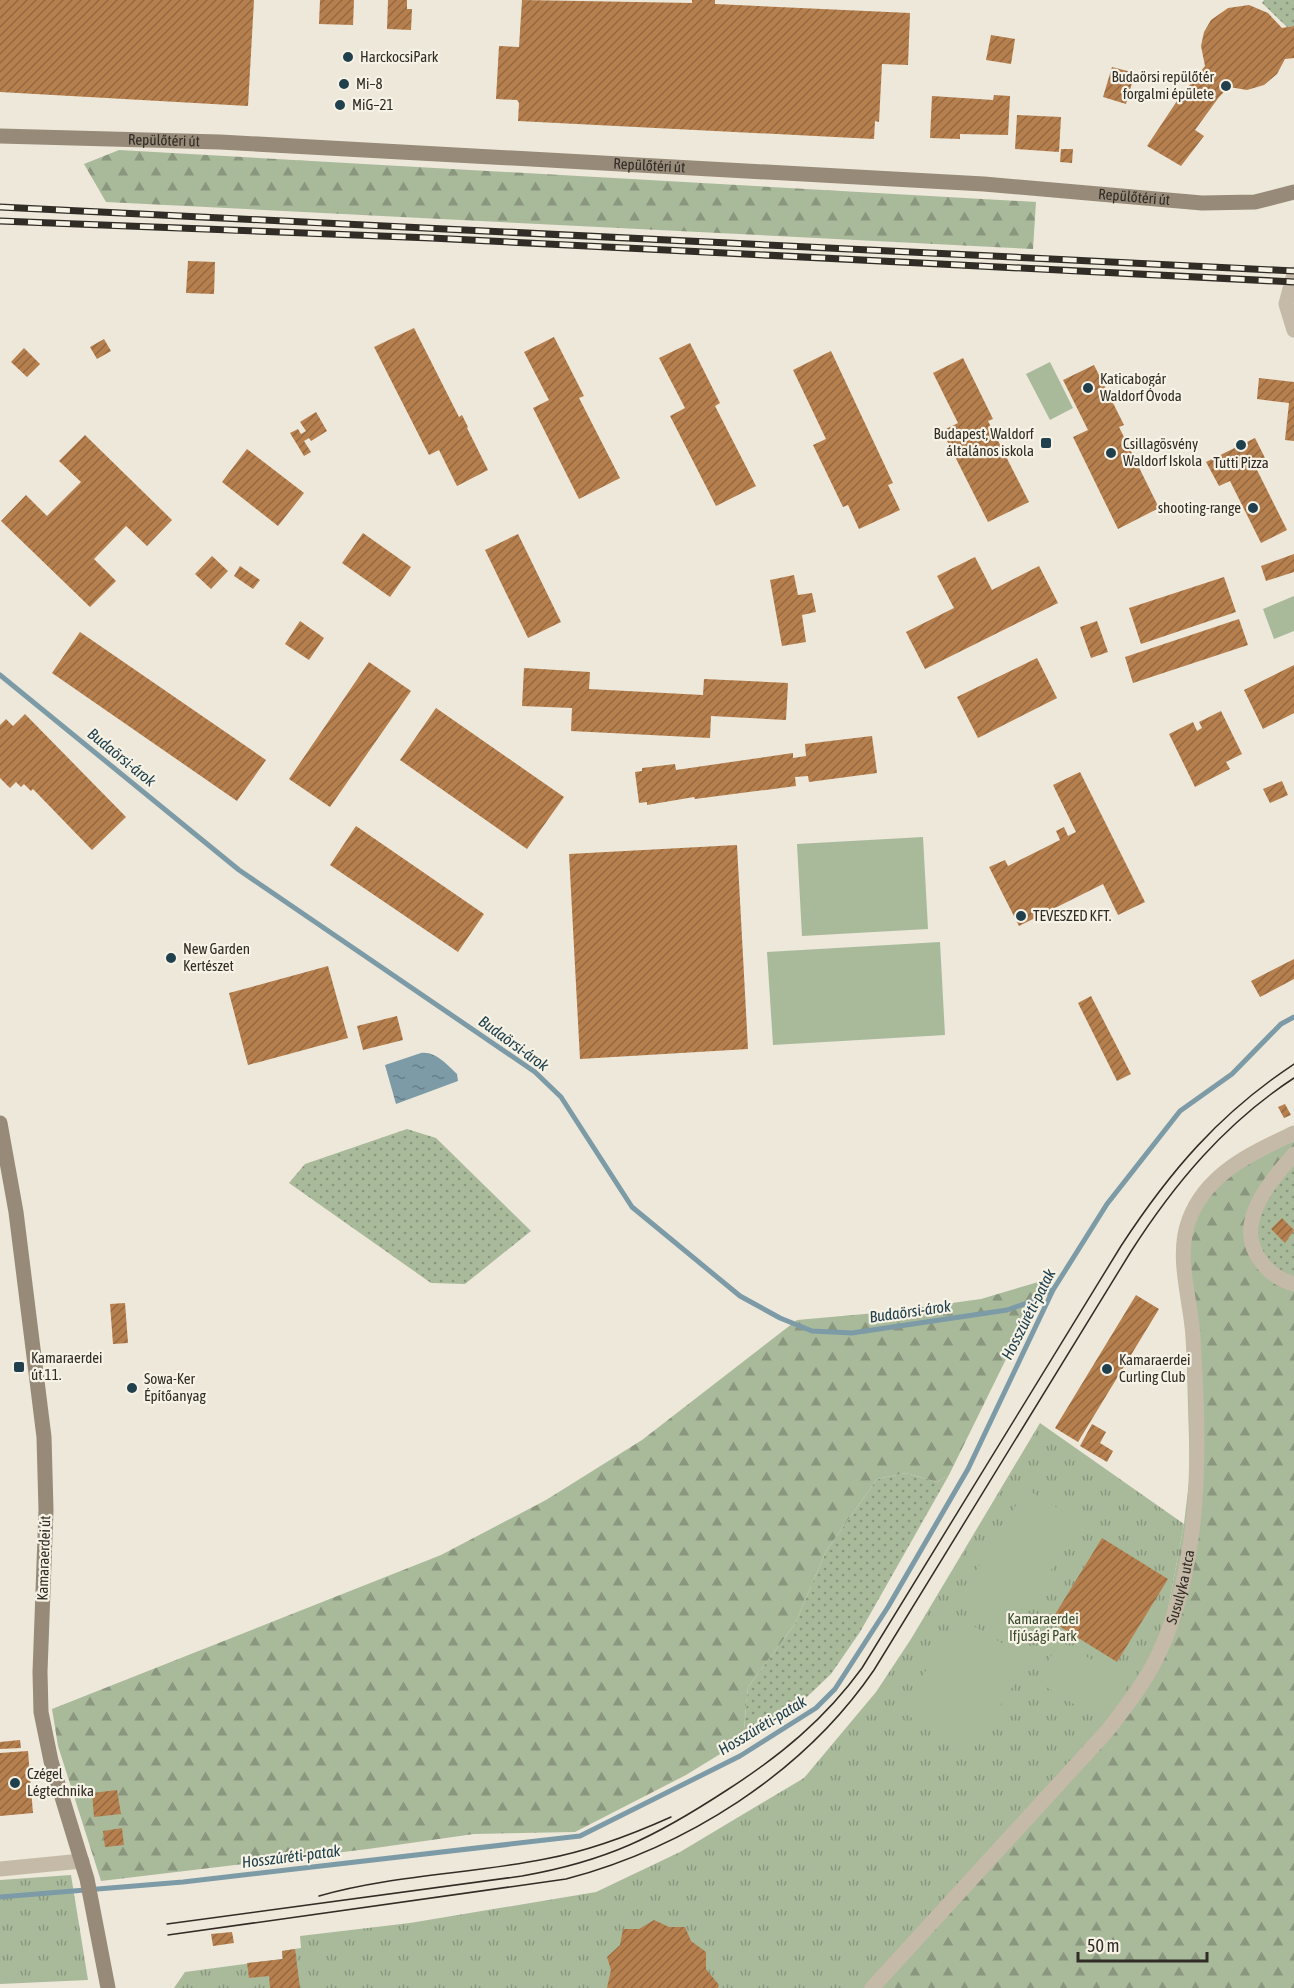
<svg xmlns="http://www.w3.org/2000/svg" width="1294" height="1988" font-family="'Asap Condensed',sans-serif">
	<style>
		.grass { fill: url(#grass-dots) }
		.forest { fill: url(#forest-firs) }
		.park { fill: url(#park-tufts) }
		.pitch { fill: #a9ba9b }
		.water { fill: url(#water-ripples) }
		.lines { fill: none; stroke-linecap: round; stroke-linejoin: round }
		.stream { stroke: #7c9ba7; stroke-width: 5 }
		.building { fill: url(#building-hatch) }
		.street { stroke: #c4baa7; stroke-width: 15 }
		.secondary { stroke: #978a79; stroke-width: 15 }
		.tram { stroke: #312c26; stroke-width: 1.5 }
		.rail-casing { stroke: #312c26; stroke-width: 7 }
		.rail { stroke: #f6f2e5; stroke-width: 4.5; stroke-dasharray: 14; stroke-linecap: butt }
		.poi-dot { fill: #21404d; stroke: #f6f2e5; stroke-width: 2 }
		.labels { text-anchor: middle; stroke-width: 4.5; stroke-linejoin: round; paint-order: stroke }
		.poi-label { font-size: 15px; fill: #312c26; stroke: #f6f2e5; text-anchor: start }
		.street-label { font-size: 15px; fill: #312c26; stroke: #f6f2e5 }
		.park-label { font-size: 15px; fill: #3a4c2d; stroke: #f6f2e5 }
		.water-label { font-size: 16px; font-style: italic; fill: #21404d; stroke: #f6f2e5 }
	</style>
	<defs>
		<pattern id="grass-dots" width="8" height="8" patternUnits="userSpaceOnUse" patternTransform="scale(1.5)"><rect width="8" height="8" fill="#a9ba9b"/><path d="M2 2h.1M6 6h.1" fill="none" stroke="#8a977e" stroke-width="1.8" stroke-linecap="round"/></pattern>
		<pattern id="forest-firs" width="22" height="20" patternUnits="userSpaceOnUse" patternTransform="scale(1.5)"><rect width="22" height="20" fill="#a9ba9b"/><path d="M5 1l3.5 6h-7zM16 11l3.5 6h-7z" fill="#8a977e"/></pattern>
		<pattern id="park-tufts" width="24" height="20" patternUnits="userSpaceOnUse" patternTransform="scale(1.5)"><rect width="24" height="20" fill="#a9ba9b"/><path d="M3 7l-1-3M5 7V3M7 7l1-3M15 17l-1-3M17 17v-4M19 17l1-3" fill="none" stroke="#8a977e"/></pattern>
		<pattern id="water-ripples" width="26" height="14" patternUnits="userSpaceOnUse" patternTransform="scale(1.5)"><rect width="26" height="14" fill="#7c9ba7"/><path d="M2 4q2-2 4 0t4 0M15 11q2-2 4 0t4 0" fill="none" stroke="#667f88"/></pattern>
		<pattern id="building-hatch" width="6" height="6" patternUnits="userSpaceOnUse" patternTransform="scale(1.5)"><rect width="6" height="6" fill="#b67f4e"/><path d="M-1 1l2-2M0 6l6-6M5 7l2-2" fill="none" stroke="#956841"/></pattern>
	</defs>
	<rect width="100%" height="100%" fill="#ede8d9"/>
	<path class="grass" d="M1264 0H1294V26L1287 27 1262 3Z
		M407 1129 436 1138 531 1231 465 1284 431 1283 289 1183 305 1164Z
		M1294 1154V1284L1270 1273 1250 1225Z
		M906 1473 937 1482 949 1475 860 1632 831 1674 788 1715 743 1740 748 1687 795 1624 826 1551 877 1479Z"/>
	<path class="forest" d="M119 150 1036 202 1033 249 106 202 84 164Z
		M1294 1141V1154L1267 1186 1250 1244 1294 1284V1988H864L1112 1717 1166 1620 1184 1524 1190 1473 1187 1370 1190 1246 1196 1214 1215 1187 1242 1163Z
		M1045 1280 949 1475 937 1482 906 1473 877 1479 826 1551 795 1624 748 1687 743 1740 686 1775 575 1832 474 1834 368 1849 101 1881 58 1746 52 1709 441 1555 546 1500 642 1440 797 1320 887 1312 981 1299Z"/>
	<path class="park" d="M1040 1423 1184 1524 1166 1620 1154 1649 1112 1717 864 1988H174L185 1972 282 1959V1951L301 1948 300 1936 410 1923 596 1892 680 1852 804 1778 876 1692 911 1639Z
		M71 1875 88 1980 0 1984V1880Z"/>
	<path class="pitch" d="M1050 362 1073 408 1050 420 1026 374Z
		M1294 596V631L1274 639 1263 609Z
		M923 837 928 929 802 936 797 844Z
		M940 942 945 1035 773 1045 767 952Z
		M1026 1489 1081 1522 1010 1636 956 1603Z
		M959 1617 1029 1660 970 1754 901 1711Z
		M1060 1641 1129 1682 1105 1723 1036 1681Z"/>
	<path class="water" d="M421 1053C436 1051 447 1065 457 1074L458 1081 396 1104 385 1065Z"/>
	<g class="lines">
		<path class="stream" d="M0 675 239 870 535 1072 561 1097 632 1207 740 1296 780 1318 812 1331 852 1333 1007 1310 1030 1302 1052 1290
			M0 1897 183 1882 580 1836 740 1756 816 1708 835 1689 888 1607 968 1469 1053 1290 1107 1204 1180 1111 1232 1074 1281 1024 1294 1017"/>
	</g>
	<path class="building" d="M0 0H254L248 106 0 92Z
		M320 0H354L353 25 319 24Z
		M388 0H407V9H412L411 30 387 29Z
		M522 0 692 3V0H715V4L910 13 908 65 882 64 879 122 875 121 874 139 518 121 519 103 517 100 496 99 499 46 519 47Z
		M1249 5 1268 13 1282 28 1294 26V58L1285 59 1277 74 1264 85 1247 90 1229 87 1219 97 1195 130 1204 136 1181 166 1147 146 1179 98 1205 66 1201 46 1204 32 1211 20 1228 8Z
		M991 35 1015 39 1011 64 986 60Z
		M1112 67 1135 73 1126 104 1103 97Z
		M994 95 1010 96 1008 135 960 134V139L930 138 932 96 993 100Z
		M1017 115 1061 117 1059 152 1015 149Z
		M1061 149H1073L1072 163 1060 162Z
		M188 261 215 262 214 294 186 293Z
		M414 328 459 417 462 415 468 427 467 428 488 470 457 486 439 450 429 455 374 347Z
		M554 337 584 396 579 398 620 478 579 499 533 408 549 400 524 352Z
		M104 339 111 351 97 359 90 347Z
		M690 343 720 403 715 406 756 486 716 506 670 416 685 408 659 358Z
		M24 348 40 364 27 377 11 362Z
		M831 351 893 483 888 485 900 510 859 529 848 505 843 507 813 445 826 439 793 370Z
		M963 358 993 419 988 421 1029 502 988 522 942 431 958 423 933 373Z
		M1094 365 1124 425 1119 427 1159 508 1118 529 1073 437 1088 430 1063 380Z
		M1259 378 1294 382V441L1285 440 1289 403 1257 399Z
		M316 412 327 431 311 441 309 438 304 441 311 452 304 456 290 433 298 429 301 434 306 431 300 422Z
		M85 435 172 520 147 546 126 526 94 559 116 581 90 607 1 521 26 495 47 516 81 482 59 461Z
		M1255 438 1267 462 1256 468 1287 530 1261 543 1230 481 1219 486 1206 462Z
		M247 449 304 493 278 526 222 482Z
		M363 533 411 567 390 597 342 563Z
		M518 534 561 622 528 638 485 550Z
		M1294 554V572L1266 581 1261 566Z
		M212 556 228 571 211 589 195 574Z
		M975 557 992 590 1039 566 1058 603 925 669 906 632 954 608 937 576Z
		M240 566 260 580 253 589 234 576Z
		M794 575 798 595 812 593 816 612 802 615 806 642 782 646 770 580Z
		M1224 577 1236 612 1141 644 1129 608Z
		M1239 619 1248 645 1133 683 1125 657Z
		M300 621 324 638 309 660 285 644Z
		M1097 621 1108 652 1091 658 1080 627Z
		M80 632 266 760 237 801 52 673Z
		M1037 658 1057 698 978 738 957 697Z
		M369 662 411 691 330 807 289 779Z
		M1294 665V713L1263 729 1244 690Z
		M524 668 590 672 589 689 703 695 704 679 788 683 786 720 711 716 710 738 571 731 572 708 522 706Z
		M436 708 564 797 527 849 400 760Z
		M1221 711 1242 754 1226 762 1230 769 1195 787 1169 734 1193 722 1197 731 1202 728 1199 722Z
		M25 714 126 817 92 850 33 789 31 791 24 784 21 787 16 782 10 788 0 778V725L6 719 13 726Z
		M872 736 877 773 809 782 808 776 795 777 796 786 695 799 694 797 647 805V802L639 803 635 772 642 771V768L675 764 676 770 793 753V758L806 756 805 744Z
		M1080 772 1145 902 1118 915 1103 884 1019 926 989 867 1005 860 1008 866 1060 840 1056 831 1064 827 1068 836 1076 832 1053 785Z
		M1282 781 1288 795 1270 803 1263 789Z
		M356 826 484 914 458 952 330 865Z
		M737 845 748 1049 580 1059 569 854Z
		M1294 959V979L1260 997 1251 981Z
		M328 966 348 1038 248 1065 229 993Z
		M1091 996 1131 1074 1117 1081 1078 1003Z
		M397 1016 403 1040 363 1050 357 1026Z
		M1285 1104 1291 1115 1284 1118 1278 1107Z
		M1282 1218 1294 1230 1285 1243 1271 1229Z
		M1136 1295 1159 1309 1078 1442 1055 1428Z
		M125 1303 128 1343 113 1344 110 1304Z
		M1092 1424 1106 1432 1100 1443 1113 1451 1107 1462 1080 1446Z
		M1102 1538 1168 1579 1117 1662 1051 1621Z
		M20 1740 21 1748 0 1749V1742Z
		M28 1751 33 1813 0 1816V1753Z
		M117 1790 121 1814 94 1817 92 1793Z
		M122 1828 124 1845 105 1847 103 1831Z
		M654 1920 669 1927H685L691 1941 706 1952V1969L719 1985 718 1988H607L611 1970 607 1957 620 1945 623 1929H639Z
		M232 1932 234 1943 213 1946 211 1934Z
		M295 1949 300 1988H270L269 1976 249 1978 247 1963 283 1959 282 1951Z"/>
	<g class="lines">
		<g class="street">
			<path d="M1294 274 1286 304 1294 330"/>
			<path d="M1294 1154C1268 1184 1231 1226 1263 1264 1272 1275 1281 1280 1294 1284"/>
			<path d="M0 1869 82 1861"/>
			<path id="s1" d="M872 1988 1108 1730C1127 1705 1147 1680 1160 1651 1204 1555 1199 1440 1193 1337 1191 1300 1175 1257 1189 1220 1206 1173 1252 1153 1294 1133"/>
		</g>
		<g class="secondary">
			<path id="s2" d="M0 136 220 142 984 184 1202 203 1255 202 1294 192"/>
			<path d="M0 1123 16 1212 44 1437 46 1510 40 1672 41 1712 51 1761 87 1879 108 1988"/>
		</g>
		<path class="tram" d="M319 1896C393 1875 470 1874 545 1859 589 1851 631 1835 671 1817
			M167 1924 522 1876C607 1861 655 1837 727 1790 780 1756 825 1719 862 1668L1121 1246C1170 1171 1219 1114 1294 1064
			M168 1935 566 1879C686 1847 803 1774 874 1670L1130 1253C1174 1184 1225 1123 1294 1078"/>
		<g class="rail-casing">
			<path id="rail" d="M0 207 1294 271
				M0 221 431 238 1294 282"/>
		</g>
		<use href="#rail" class="rail"/>
	</g>
	<g class="poi-dot">
		<circle cx="348" cy="57" r="6"/>
		<circle cx="344" cy="84" r="6"/>
		<circle cx="1226" cy="86" r="6"/>
		<circle cx="340" cy="105" r="6"/>
		<circle cx="1088" cy="388" r="6"/>
		<rect x="1040" y="437" width="12" height="12" rx="3"/>
		<circle cx="1241" cy="445" r="6"/>
		<circle cx="1111" cy="453" r="6"/>
		<circle cx="1253" cy="508" r="6"/>
		<circle cx="1021" cy="916" r="6"/>
		<circle cx="171" cy="958" r="6"/>
		<rect x="13" y="1361" width="12" height="12" rx="3"/>
		<circle cx="1107" cy="1369" r="6"/>
		<circle cx="132" cy="1388" r="6"/>
		<circle cx="15" cy="1783" r="6"/>
	</g>
	<g class="labels">
		<g class="poi-label">
			<text x="360" y="62">HarckocsiPark</text>
			<text x="1214" y="82" text-anchor="end">Budaörsi repülőtér<tspan x="1214" dy="17">forgalmi épülete</tspan></text>
			<text x="356" y="89">Mi–8</text>
			<text x="352" y="110">MiG–21</text>
			<text x="1100" y="384">Katicabogár<tspan x="1100" dy="17">Waldorf Óvoda</tspan></text>
			<text x="1034" y="439" text-anchor="end">Budapest, Waldorf<tspan x="1034" dy="17">általános iskola</tspan></text>
			<text x="1123" y="449">Csillagösvény<tspan x="1123" dy="17">Waldorf Iskola</tspan></text>
			<text x="1241" y="468" text-anchor="middle">Tutti Pizza</text>
			<text x="1241" y="513" text-anchor="end">shooting-range</text>
			<text x="1033" y="921">TEVESZED KFT.</text>
			<text x="183" y="954">New Garden<tspan x="183" dy="17">Kertészet</tspan></text>
			<text x="31" y="1363">Kamaraerdei<tspan x="31" dy="17">út 11.</tspan></text>
			<text x="1119" y="1365">Kamaraerdei<tspan x="1119" dy="17">Curling Club</tspan></text>
			<text x="144" y="1384">Sowa-Ker<tspan x="144" dy="17">Építőanyag</tspan></text>
			<text x="27" y="1779">Czégel<tspan x="27" dy="17">Légtechnika</tspan></text>
		</g>
		<g class="street-label">
			<text dy="5" stroke="none"><textPath href="#s2" startOffset="164">Repülőtéri út</textPath></text>
			<text dy="5" stroke="none"><textPath href="#s2" startOffset="650">Repülőtéri út</textPath></text>
			<text dy="5" stroke="none"><textPath href="#s2" startOffset="1136">Repülőtéri út</textPath></text>
			<text transform="translate(44 1558) rotate(-88)" y="5">Kamaraerdei út</text>
			<text dy="5" stroke="none"><textPath href="#s1" startOffset="512">Susulyka utca</textPath></text>
		</g>
		<g class="park-label">
			<text x="1043" y="1624">Kamaraerdei<tspan x="1043" dy="17">Ifjúsági Park</tspan></text>
		</g>
		<g class="water-label">
			<text transform="translate(122 757) rotate(39)" y="6">Budaörsi-árok</text>
			<text transform="translate(514 1043) rotate(36)" y="6">Budaörsi-árok</text>
			<text transform="translate(910 1311) rotate(-8)" y="6">Budaörsi-árok</text>
			<text transform="translate(1028 1314) rotate(-63)" y="6">Hosszúréti-patak</text>
			<text transform="translate(762 1725) rotate(-31)" y="6">Hosszúréti-patak</text>
			<text transform="translate(291 1856) rotate(-7)" y="6">Hosszúréti-patak</text>
		</g>
	</g>
	<path d="M1078 1952v9h129v-9" fill="none" stroke="#312c26" stroke-width="3"/>
	<text x="1087" y="1952" font-size="18" fill="#312c26" stroke="#f6f2e5" stroke-width="4.5" paint-order="stroke">50 m</text>
</svg>
